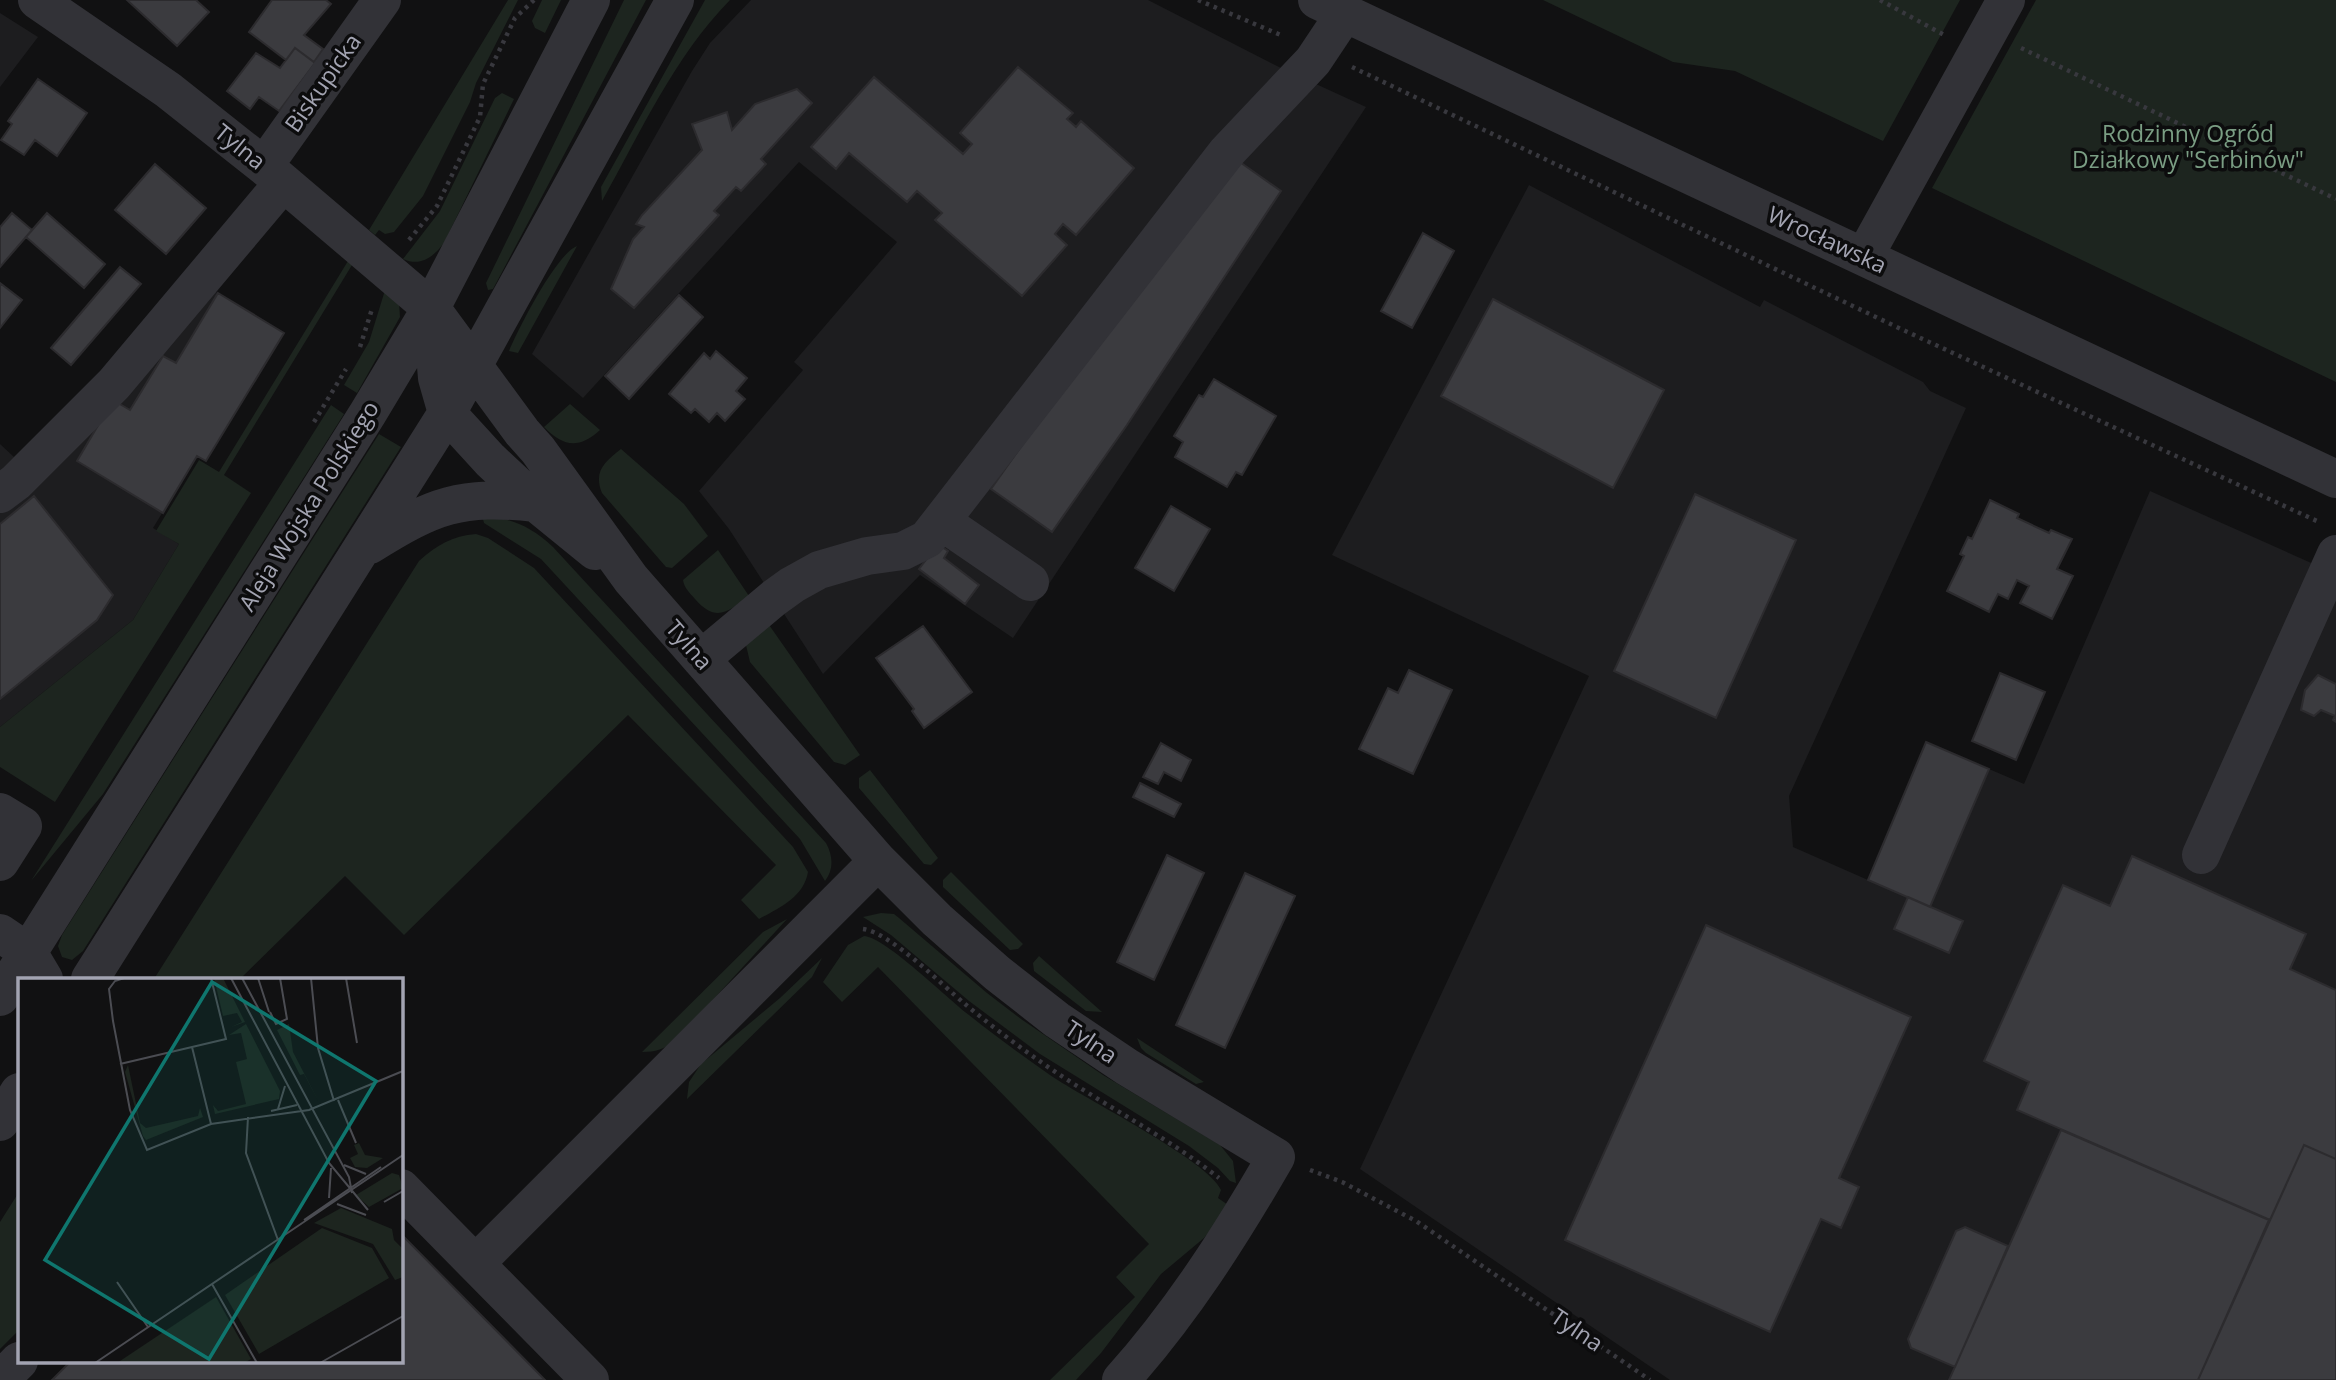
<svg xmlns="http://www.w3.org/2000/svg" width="2336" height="1380" font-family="'Open Sans',sans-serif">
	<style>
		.built { fill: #1d1d1f }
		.green { fill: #1d251f }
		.building { fill: #3b3b3f; stroke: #2c2b2e; stroke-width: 2 }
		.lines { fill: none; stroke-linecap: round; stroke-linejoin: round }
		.path { stroke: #38383e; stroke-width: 4.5; stroke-dasharray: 3.5 5; stroke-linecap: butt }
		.minor { stroke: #323237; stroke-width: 38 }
		.labels { text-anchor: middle; stroke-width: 7; stroke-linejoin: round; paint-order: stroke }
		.street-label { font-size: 23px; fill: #a3a4b2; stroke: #0c0c0d }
		.park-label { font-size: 23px; fill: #7a9d83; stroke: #0c0c0d }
		.inset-road { fill: none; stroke: #4b4c52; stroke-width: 2 }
		.view { fill: #0f766e; fill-opacity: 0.15; stroke: #0f766e; stroke-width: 3.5 }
		.inset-edge { fill: none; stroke: #a3a4b2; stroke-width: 3.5 }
	</style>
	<rect width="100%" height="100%" fill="#111112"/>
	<path class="built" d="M751 0H1148L1279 67 1366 107 1013 638 920 575 823 674 729 529 699 491 803 370 794 362 897 242 799 162 583 398 532 354 692 71 710 43Z
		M0 13 38 37 0 87Z
		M1529 185 1760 307 1764 300 1923 382 1930 391 1966 408 1789 796 1793 847 1868 880 1926 742 2024 784 2150 491 2336 574V1380H1670L1360 1169 1589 676 1332 555Z
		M187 274 284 333 206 461 197 456 153 528 179 544 133 620 0 727V444L14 457 99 374Z"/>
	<path class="green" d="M508 0H518L476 83 470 102 423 196 394 232 385 234 379 230 375 235 369 230Z
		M542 0H561L545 33 535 28 532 21Z
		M624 0H646L493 289 488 290 486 283Z
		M705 0H730C674 57 641 132 602 201L601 187Z
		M1543 0H1960L1883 141 1735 71 1673 62Z
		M2036 0H2336V382L1932 188Z
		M502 93 514 99 444 243C433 257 421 267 403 259L440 211 495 98Z
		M577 246 518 353 509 351C518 329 557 253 577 246Z
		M348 261 352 265 224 475 251 493 55 802 0 767V727L133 620 179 544 156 531 199 460 219 472Z
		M386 287 399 302 400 317 357 393 344 385 369 342Z
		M570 404 600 430C578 450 563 446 544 427Z
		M331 405 344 414 103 794 31 881Z
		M379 434 401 447 83 951 72 960 62 957 58 946 62 935Z
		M621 449 684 504 708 536 672 568 666 567 602 493C593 471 605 462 621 449Z
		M482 515C513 519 530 526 553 547L826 843C833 856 834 869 825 881L800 839 541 559 484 523Z
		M476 534 488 538 534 568 793 847 808 872C804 897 779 908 759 919L741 900 776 865 628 715 404 935 345 876 240 979H154L419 561C437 545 452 536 476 534Z
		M718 550 749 596C728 612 716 623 695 599 690 593 684 588 683 580Z
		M767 622 860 755 845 765 834 762 750 662 746 645Z
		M870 770 938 858 931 865 924 864 859 788V778Z
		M951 872 1023 944 1018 949 1010 950 943 887V880Z
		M881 913 894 914 899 918 987 993 1021 1019 1103 1075 1220 1145 1233 1161 1236 1183 1230 1181 1218 1168 1189 1146 1040 1054 969 1001 891 935 863 917Z
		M787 919 675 1041C664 1049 656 1052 642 1052L763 932Z
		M864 936C885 937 948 999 969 1015 995 1036 1023 1056 1050 1075 1083 1098 1209 1161 1221 1190L1218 1198 1231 1207 1204 1238 1161 1274 1101 1353 1076 1380H1050L1135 1297 1116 1277 1149 1244 878 967 842 1002 823 982 848 945Z
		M1039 956 1102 1012 1086 1011 1034 971 1033 963Z
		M822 958 812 977 687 1099 689 1082 701 1064 780 998Z
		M1137 1038 1204 1082 1196 1084 1146 1053 1141 1048Z
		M19 1192V1330L0 1349V1222Z"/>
	<path class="building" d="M127 0H196L209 12 177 46Z
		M272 0H326L331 4 304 35 323 49 314 62 295 48 286 60 249 32Z
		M295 48 315 63 279 111 259 97 250 109 227 91 256 53 280 68Z
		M1018 67 1073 113 1067 119 1076 127 1081 121 1134 168 1076 235 1063 224 1055 234 1067 245 1022 296 935 220 942 213 917 191 907 202 849 153 836 169 811 147 874 77 963 154 972 144 960 133Z
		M38 79 87 113 57 156 35 140 24 155 1 140 12 124 8 121Z
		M797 89 812 103 761 159 766 164 741 191 736 187 714 211 719 215 634 308 611 289 633 239 644 227 636 224 642 215 702 150 692 124 727 112 732 130 755 104Z
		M1237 160 1281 191 1127 425 1052 532 991 489 1066 383Z
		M155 164 206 208 166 254 115 210Z
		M12 213 32 230 0 267V227Z
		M47 213 105 264 84 288 26 237Z
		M1423 233 1454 251 1412 328 1381 311Z
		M120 267 141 284 71 365 51 348Z
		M0 283 22 300 0 328Z
		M218 293 284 333 206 461 197 456 163 513 77 461 113 400 130 410 163 356 176 363Z
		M679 295 703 317 629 399 605 376Z
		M1493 299 1664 390 1613 488 1441 396Z
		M716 351 747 378 736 391 745 399 725 421 717 413 709 422 695 409 691 413 669 394 704 353 710 359Z
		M1214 379 1276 416 1242 475 1236 472 1227 487 1175 457 1183 442 1174 436 1199 395 1203 397Z
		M1695 494 1796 540 1716 718 1614 671Z
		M34 496 113 595 97 620 0 699V524Z
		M1990 500 2019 514 2017 518 2049 533 2051 530 2072 539 2057 569 2073 576 2052 619 2020 603 2029 586 2017 580 2008 599 1998 594 1989 612 1947 591 1964 556 1960 554 1968 537 1972 539Z
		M1171 506 1210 529 1174 591 1135 568Z
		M938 544 948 551 944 558 979 585 965 604 919 569Z
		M923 626 972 692 924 728 912 711 914 709 876 658Z
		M1409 670 1452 690 1413 774 1359 749 1388 688 1398 693Z
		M2000 673 2045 692 2016 760 1972 741Z
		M2318 675 2336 684V722L2333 720 2335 716 2321 710 2314 716 2301 710 2305 690Z
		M1926 742 1989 769 1930 907 1868 880Z
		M1161 743 1191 760 1181 781 1164 772 1158 784 1143 777Z
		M1140 783 1181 804 1174 817 1133 797Z
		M1167 855 1204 873 1154 980 1117 962Z
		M2132 856 2306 934 2290 969 2336 990V1159L2304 1145 2270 1220 2017 1110 2029 1082 1984 1061 2063 885 2110 906Z
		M1245 873 1295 896 1225 1048 1176 1025Z
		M1908 897 1963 921 1949 953 1894 929Z
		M1706 925 1911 1017 1839 1178 1859 1187 1841 1228 1821 1219 1770 1332 1565 1240Z
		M2061 1130 2269 1220 2198 1380H1949Z
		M2304 1145 2336 1159V1380H2198Z
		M1965 1227 2008 1246 1955 1367 1911 1348 1908 1339 1956 1231Z
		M401 1234 545 1380H52L71 1361H401Z"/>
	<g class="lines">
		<path class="path" d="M1198 0 1283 36
			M1880 0 1946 36
			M2021 48 2336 199
			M1352 67 1901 329 2319 522
			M409 240 437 206 480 117 483 84 515 18 534 0
			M360 347 372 309
			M314 422 346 369
			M863 929C891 933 942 985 965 1004 989 1024 1015 1044 1041 1062 1099 1103 1163 1134 1219 1178
			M1310 1170 1342 1182 1416 1221 1650 1380"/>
		<path class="minor" d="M37 0 168 90 264 166 431 308 522 432 538 450 631 579 878 861 937 920 997 973 1057 1020 1127 1067 1276 1157C1231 1235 1182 1312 1121 1380
			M1317 0 2336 479
			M264 166 382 0
			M1864 257 2006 0
			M431 308 437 378 447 413 490 460 536 503 595 551
			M0 494 16 482 114 384 283 183
			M941 521 1030 582
			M370 545C434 505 460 495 536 503
			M701 659 774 598 792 585 819 570 867 556 903 551 927 539 1227 152 1313 61 1345 13
			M0 812 23 826 0 862
			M2201 855 2336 554
			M0 933 28 952 44 979
			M90 979 447 413 675 0
			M0 997 368 413 431 308 591 0
			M0 1122 19 1092
			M401 1188 590 1380
			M476 1263 878 861
			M0 1380 19 1361"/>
	</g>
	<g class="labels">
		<g class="street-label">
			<text transform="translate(323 83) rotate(-55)" y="8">Biskupicka</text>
			<text transform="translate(240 147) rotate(39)" y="8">Tylna</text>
			<text transform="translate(1827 240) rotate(25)" y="8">Wrocławska</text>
			<text transform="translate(309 506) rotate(-58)" y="8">Aleja Wojska Polskiego</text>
			<text transform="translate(689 645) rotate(49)" y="8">Tylna</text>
			<text transform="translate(1091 1042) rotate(34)" y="8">Tylna</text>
			<text transform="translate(1577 1330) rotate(34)" y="8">Tylna</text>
		</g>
		<g class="park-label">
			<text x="2188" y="142">Rodzinny Ogród<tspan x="2188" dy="26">Działkowy "Serbinów"</tspan></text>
		</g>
	</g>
	<g transform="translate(18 978)">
		<rect width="385" height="385" fill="#111112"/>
		<path d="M196 0H205L227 44 213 49 224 44 219 35 205 38ZM228 46 262 113 261 121 197 136 195 127 200 133 228 126 218 84 229 81 223 55 211 57ZM271 46 275 74 302 126 286 96 282 97 259 52ZM110 87 122 145 128 150 180 138 182 130 185 139 128 162 125 158 107 94ZM341 165 347 177 365 180 349 190 337 189 332 180 340 176 336 167ZM374 195 381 197 385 210 351 229 338 217ZM323 230 374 251 376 262 385 271V299L377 302 355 266 296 245ZM304 250 354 270 371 300 241 376 207 317ZM198 319 233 381 226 385H99Z" fill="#1d251f"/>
		<path class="inset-road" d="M106 0 97 3 91 11 95 43 112 132 129 172 193 146 291 132 385 93M213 0 311 185 350 232M224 0 331 199 334 215M240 0 251 34M293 0 300 70 316 123M328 0 339 65M252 34 258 46 269 41 262 0M174 69 193 146M102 86 208 61 193 0M320 122 338 165M260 131 267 108M253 133 279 127M230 139 228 175 260 262M326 187 348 196M311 220 313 190M366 224 385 213M319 226 348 237M286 242 363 189M99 304 130 349M194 306 239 385M77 385 385 177M302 385 385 338"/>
		<path class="view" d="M194 4 358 103 191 381 27 282Z"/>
		<rect width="385" height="385" class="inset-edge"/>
	</g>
</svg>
